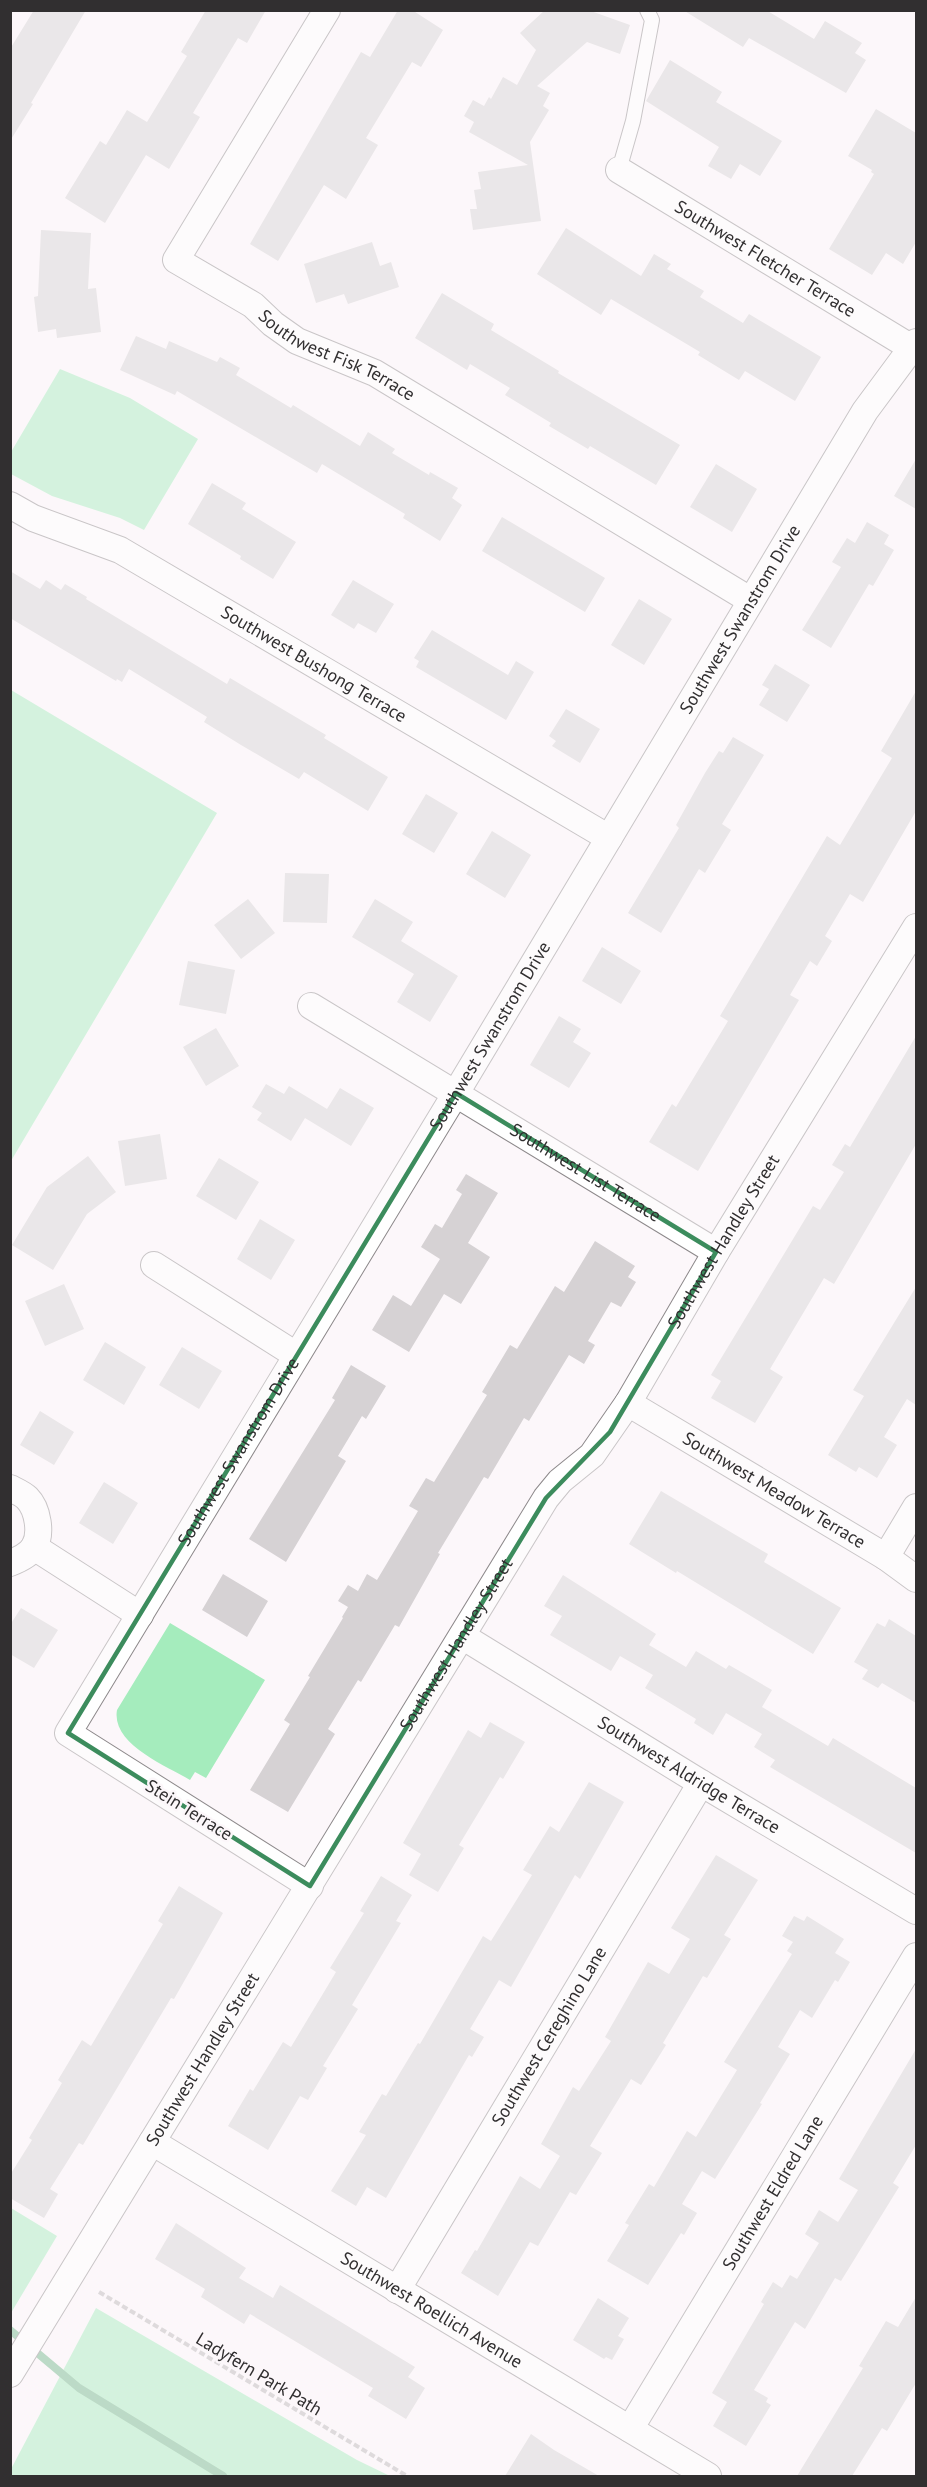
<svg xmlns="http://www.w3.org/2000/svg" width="927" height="2487" font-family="'PT Sans',sans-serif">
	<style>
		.green { fill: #a5ecbd }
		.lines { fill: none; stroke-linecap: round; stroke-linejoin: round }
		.stream { stroke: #70b689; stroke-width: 8 }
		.building { fill: #d6d2d4 }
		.service-casing { stroke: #8d898b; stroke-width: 16 }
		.minor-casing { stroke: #8d898b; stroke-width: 28 }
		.path { stroke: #bbb7b9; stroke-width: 4; stroke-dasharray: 6 3; stroke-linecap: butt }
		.service { stroke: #fff; stroke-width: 14 }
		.minor { stroke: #fff; stroke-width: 26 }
		.marked { fill: none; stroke: #3c8c5d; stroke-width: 4.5; stroke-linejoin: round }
		.labels { text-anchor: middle; stroke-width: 5; stroke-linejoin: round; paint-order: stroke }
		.street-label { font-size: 18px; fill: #312f30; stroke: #fcf7fa }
	</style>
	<rect width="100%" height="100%" fill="#fcf7fa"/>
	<path class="green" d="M60 369 130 398 198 439 144 530 120 518 52 496 11 474V452Z
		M11 690 217 813 11 1161Z
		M170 1623 265 1680 206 1778 195 1772 190 1780C166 1766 111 1744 117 1710Z
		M11 2208 57 2236 11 2313Z
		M96 2308 357 2460 390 2476H11V2469Z"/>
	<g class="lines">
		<path class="stream" d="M10 2330 79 2388 223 2476"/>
	</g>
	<path class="building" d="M34 10H86L31 103 33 104 10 141V49Z
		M206 10H266L247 43 238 38 193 113 200 117 169 169 146 155 105 223 65 198 100 141 106 145 127 110 147 122 187 56 181 52Z
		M398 10H412L443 30 421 67 412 62 366 138 378 145 346 199 324 185 278 261 250 244 361 52 370 57Z
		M545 10H588L630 25 620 54 587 42 537 86 550 93 543 106 549 110 530 142 541 221 473 230 470 209H477L474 190 481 189 478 172 528 165 469 132 474 122 464 116 473 100 484 106 489 97 491 99 503 77 517 85 536 50 520 33Z
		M683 10H766L814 39 825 21 862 43 855 53 866 60 846 93 749 38 743 47Z
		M670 60 722 92 716 102 782 141 760 176 740 164 731 179 708 166 719 147 646 101Z
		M876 109 916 133V242L903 264 886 253 872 275 829 249 874 174 871 172 872 170 848 156Z
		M566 228 641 276 654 254 671 264 667 269 704 291 700 297 743 323 749 314 821 357 795 401 745 371 739 380 698 355 700 352 611 299 601 315 537 274Z
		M41 230 91 233 88 289 96 288 101 332 57 338 56 329 38 332 34 297 38 296Z
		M372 242 380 266 391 262 399 287 348 304 344 294 316 303 304 264Z
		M442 293 494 324 491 330 559 371 558 373 680 445 656 485 590 446 588 449 549 426 551 423 505 395 510 388 470 364 467 370 415 338Z
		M136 336 166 349 169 341 217 362 220 357 240 368 236 375 291 408 293 405 360 446 368 432 395 449 392 453 429 475 430 472 458 488 452 498 462 505 440 541 403 518 405 514 322 464 317 473 177 391 175 395 120 370Z
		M916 459V509L894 496Z
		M716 464 757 489 732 532 690 507Z
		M212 483 246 503 242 509 296 542 273 579 240 559 241 556 188 524Z
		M502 517 605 578 585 612 482 551Z
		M867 522 889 535 884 544 894 550 873 586 869 584 831 648 802 630 841 567 832 562 847 538 855 543Z
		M10 571 40 589 46 580 61 590 65 584 87 597 86 599 227 684 230 678 326 735 324 738 388 777 368 811 304 772 299 779 241 745 204 722 207 717 129 669 122 682 117 679 116 681 10 618Z
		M353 580 394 604 376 633 358 623 354 629 331 615Z
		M639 599 672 619 644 665 611 645Z
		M432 630 508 675 516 661 534 672 506 720 416 667 419 661 414 658Z
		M775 664 810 685 787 722 759 705 769 689 762 685Z
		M916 691V811L863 902 850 894 825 936 832 941 817 966 810 961 790 995 799 1000 698 1171 649 1142 672 1104 676 1107 728 1021 720 1016 827 836 840 845 892 758 881 751Z
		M566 709 600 729 580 763 552 746 556 741 549 736Z
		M733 737 764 755 722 824 731 830 705 873 699 869 661 933 628 913 679 828 676 825 705 773 719 751 723 753Z
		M426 794 458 813 434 853 402 834Z
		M492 831 531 855 505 898 466 874Z
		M285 873 329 874 327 923 283 922Z
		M248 899 275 933 241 959 214 925Z
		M375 899 413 922 401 941 458 976 430 1022 397 1002 414 974 352 937Z
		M602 947 641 971 621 1004 582 981Z
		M188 961 235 970 226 1014 179 1005Z
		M559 1016 581 1029 573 1042 591 1053 569 1088 530 1065Z
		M216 1028 239 1066 206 1086 183 1047Z
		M916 1036V1144L834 1284 824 1278 770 1369 783 1377 755 1423 711 1398 721 1381 711 1375 813 1206 820 1210 844 1172 832 1165 845 1144 850 1147Z
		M266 1084 284 1094 289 1086 327 1109 340 1088 374 1108 351 1146 305 1118 291 1141 257 1120 262 1113 252 1107Z
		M160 1134 167 1179 125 1186 118 1141Z
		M88 1156 116 1192 87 1214 53 1270 12 1245 47 1187Z
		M219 1158 259 1182 236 1220 196 1196Z
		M466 1174 498 1193 468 1243 490 1257 461 1304 444 1294 409 1352 372 1330 393 1295 411 1306 440 1259 421 1247 435 1224 442 1228 462 1194 456 1190Z
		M260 1219 295 1240 271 1280 237 1259Z
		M595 1241 635 1266 628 1277 636 1282 621 1307 611 1302 588 1341 595 1345 584 1364 569 1355 529 1421 524 1418 488 1479 484 1477 438 1553 440 1554 399 1627 395 1625 361 1682 358 1680 328 1729 335 1734 288 1812 250 1790 290 1724 284 1720 310 1677 308 1676 343 1618 342 1617 348 1607 338 1601 348 1585 358 1591 367 1574 377 1580 418 1511 409 1506 426 1478 434 1482 487 1395 482 1392 510 1345 517 1349 555 1286 564 1292Z
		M64 1284 84 1329 45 1346 25 1301Z
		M916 1287V1405L907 1399 884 1437 897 1445 877 1478 859 1467 856 1472 828 1455 864 1396 853 1390Z
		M105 1342 146 1367 124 1405 83 1380Z
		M182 1347 222 1371 199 1409 159 1385Z
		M351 1365 386 1386 366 1419 362 1416 338 1456 346 1461 286 1562 249 1539 335 1400 332 1398Z
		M40 1411 74 1432 54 1465 20 1445Z
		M104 1482 138 1503 113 1544 79 1523Z
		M661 1491 768 1554 764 1562 841 1608 813 1654 677 1571 676 1573 629 1544Z
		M223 1574 268 1601 247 1637 202 1610Z
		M563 1575 656 1634 649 1645 686 1667 696 1651 726 1669 729 1665 772 1690 762 1707 828 1746 833 1738 916 1788V1853L770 1767 775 1760 754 1747 762 1734 726 1713 713 1735 694 1723 696 1719 645 1688 653 1675 620 1656 611 1671 550 1635 562 1616 544 1606Z
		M21 1608 58 1630 34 1668 10 1654V1625Z
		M889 1619 916 1636V1703L882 1683 878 1688 862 1679 868 1670 854 1662 877 1623 885 1627Z
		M490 1722 525 1742 503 1779 500 1777 459 1845 464 1848 438 1892 409 1875 421 1854 403 1843 468 1730 481 1738Z
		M589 1782 624 1802 580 1879 575 1875 511 1987 499 1980 470 2029 484 2037 472 2057 469 2055 386 2198 367 2187 356 2206 331 2191 366 2135 359 2132 382 2094 386 2096 418 2043 420 2044 483 1936 491 1941 532 1875 523 1870 550 1826 559 1832Z
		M716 1855 758 1880 724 1935 731 1939 707 1978 703 1976 663 2043 666 2045 641 2085 631 2079 590 2146 602 2153 576 2195 570 2192 538 2246 530 2242 498 2296 461 2273 475 2250 477 2251 520 2176 540 2189 560 2156 541 2144 573 2087 579 2091 611 2041 605 2037 648 1962 669 1974 690 1939 671 1928Z
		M381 1876 412 1895 396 1921 401 1923 352 2005 358 2009 323 2066 327 2068 308 2100 300 2096 268 2150 228 2126 250 2089 253 2091 283 2042 291 2047 336 1972 330 1968 364 1913 360 1911Z
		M179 1886 223 1913 174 1999 171 1998 83 2145 79 2143 50 2189 58 2194 44 2218 10 2198V2175L32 2140 29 2138 62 2083 58 2080 82 2040 91 2046 163 1924 158 1921Z
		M794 1916 804 1921 807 1916 844 1939 835 1953 850 1962 838 1982 835 1980 812 2018 800 2010 778 2047 790 2054 760 2103 762 2104 715 2179 702 2171 682 2204 697 2213 684 2235 681 2233 648 2285 607 2261 629 2225 625 2223 649 2184 654 2187 687 2131 696 2137 737 2070 724 2062 792 1954 787 1951 793 1942 782 1936Z
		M916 2049V2145L893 2183 899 2187 841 2281 835 2278 805 2329 795 2322 754 2390 768 2398 766 2402 771 2405 746 2446 713 2426 727 2402 712 2393 764 2304 761 2302 773 2282 782 2288 790 2275 797 2279 819 2243 805 2234 819 2210 838 2222 858 2190 839 2179Z
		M176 2223 246 2268 239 2278 273 2298 280 2285 415 2367 408 2377 425 2388 406 2419 368 2396 373 2388 250 2314 244 2324 201 2297 205 2289 155 2259Z
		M916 2297V2383L887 2431 882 2428 852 2476H797L863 2368 859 2366 886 2321 898 2327Z
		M598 2298 629 2318 618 2336 624 2339 612 2360 606 2357 604 2359 573 2340Z
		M531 2434 554 2450 599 2476H505Z"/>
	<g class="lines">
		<g class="service-casing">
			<path id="service" d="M619 170 633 121 652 20 647 10"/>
		</g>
		<g class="minor-casing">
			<g id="minor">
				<path id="s1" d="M327 10 176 260 253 305 273 324 297 341 375 373 750 600"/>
				<path id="s2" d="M619 170 912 348"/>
				<path id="s3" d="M10 505 33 518 120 550 609 838"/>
				<path id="s4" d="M311 1006 716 1252"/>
				<path d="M154 1265 296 1355"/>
				<path id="s5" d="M628 1403 886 1557 916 1579"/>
				<path d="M10 1488C16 1491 23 1494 27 1498 38 1509 42 1534 34 1547 29 1555 18 1560 10 1563"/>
				<path d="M34 1547 140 1615"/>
				<path d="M886 1557 916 1507"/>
				<path id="s6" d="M462 1636 701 1783 916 1911"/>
				<path id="s7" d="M310 1886 68 1733 456 1093 865 411 916 342"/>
				<path id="s8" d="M152 2142 708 2476"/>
				<path id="s9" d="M397 2290 701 1783"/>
				<path id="s10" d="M10 2374 546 1498 560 1481 592 1455 628 1403 716 1252 916 927"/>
				<path id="s11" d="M630 2429 916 1956"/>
			</g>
		</g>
		<path class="path" d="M99 2292 407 2476"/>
		<use href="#service" class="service"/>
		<use href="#minor" class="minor"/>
	</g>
	<path d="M0 0H927V2487H0ZM456 1093 716 1252 610 1432 546 1498 310 1886 68 1733Z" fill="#fcf7fa" fill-opacity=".55" fill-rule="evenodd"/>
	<path class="marked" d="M456 1093 716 1252 610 1432 546 1498 310 1886 68 1733Z"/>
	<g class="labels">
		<g class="street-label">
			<text dy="6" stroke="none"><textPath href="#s2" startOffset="171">Southwest Fletcher Terrace</textPath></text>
			<text dy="6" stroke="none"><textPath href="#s1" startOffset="480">Southwest Fisk Terrace</textPath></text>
			<text dy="6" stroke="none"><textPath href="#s7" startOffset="1587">Southwest Swanstrom Drive</textPath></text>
			<text dy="6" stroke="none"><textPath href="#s3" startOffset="344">Southwest Bushong Terrace</textPath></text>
			<text dy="6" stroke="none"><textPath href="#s7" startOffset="1101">Southwest Swanstrom Drive</textPath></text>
			<text dy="6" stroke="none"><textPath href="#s4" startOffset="321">Southwest List Terrace</textPath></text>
			<text dy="6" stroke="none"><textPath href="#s10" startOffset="1341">Southwest Handley Street</textPath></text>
			<text dy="6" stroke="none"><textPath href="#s7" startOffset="615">Southwest Swanstrom Drive</textPath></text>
			<text dy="6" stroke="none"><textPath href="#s5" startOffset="170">Southwest Meadow Terrace</textPath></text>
			<text dy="6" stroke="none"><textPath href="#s10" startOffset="855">Southwest Handley Street</textPath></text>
			<text dy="6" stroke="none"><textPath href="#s6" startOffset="266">Southwest Aldridge Terrace</textPath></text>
			<text transform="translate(189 1810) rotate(32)" y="6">Stein Terrace</text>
			<text dy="6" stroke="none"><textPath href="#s9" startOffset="296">Southwest Cereghino Lane</textPath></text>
			<text dy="6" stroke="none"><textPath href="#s10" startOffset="369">Southwest Handley Street</textPath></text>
			<text dy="6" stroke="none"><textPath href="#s11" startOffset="276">Southwest Eldred Lane</textPath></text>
			<text dy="6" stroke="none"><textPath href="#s8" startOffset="326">Southwest Roellich Avenue</textPath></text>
			<text transform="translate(259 2374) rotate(31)" y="6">Ladyfern Park Path</text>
		</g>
	</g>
	<rect width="927" height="2487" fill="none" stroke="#312f30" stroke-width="24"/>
</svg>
